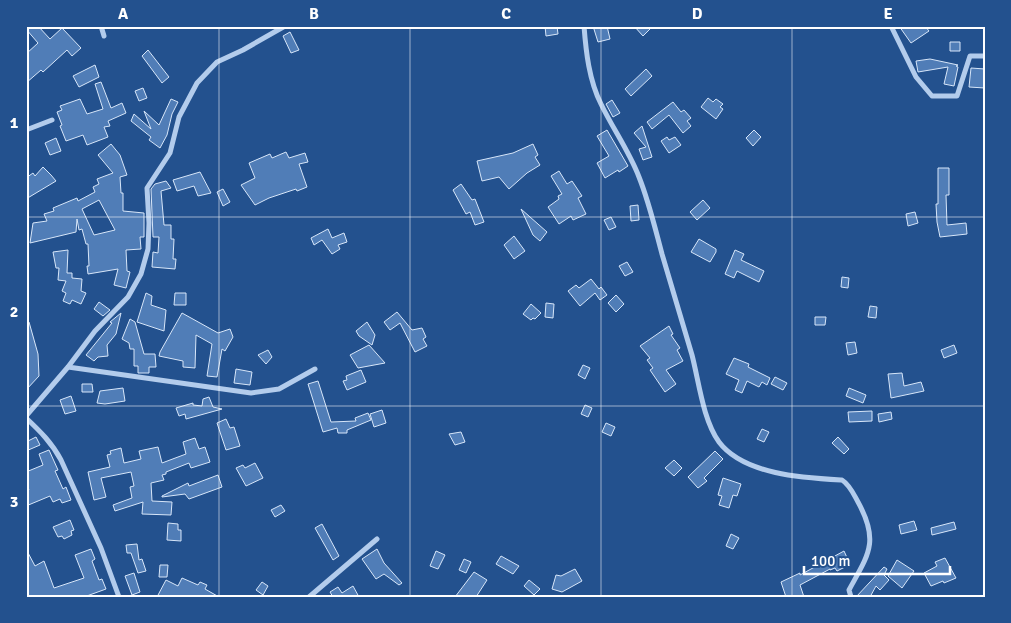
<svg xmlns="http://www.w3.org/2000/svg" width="1011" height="623" font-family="Signika,sans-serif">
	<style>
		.building { fill: #507db7; stroke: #d7e6f9; fill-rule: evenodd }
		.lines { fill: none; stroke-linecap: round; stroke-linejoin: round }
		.street { stroke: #b3ccec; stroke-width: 5 }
		.grid { fill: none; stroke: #fff; stroke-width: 1; stroke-opacity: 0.55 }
		.neatline { fill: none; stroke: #fff; stroke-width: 2 }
		.grid-label { font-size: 16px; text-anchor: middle; font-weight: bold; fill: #fff }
	</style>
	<rect width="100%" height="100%" fill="#23518e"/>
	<path class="building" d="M26 26H38L50 39 62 28 81 48 72 56 67 50 43 72 41 70 26 83V54L38 43 26 29Z
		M545 26H557L558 34 546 36Z
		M593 26H607L610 39 598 42Z
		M634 26H653L643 36Z
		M899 26H925L929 31 911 43Z
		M290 32 299 50 291 53 283 36Z
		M950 42H960V51H950Z
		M148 50 169 77 162 83 142 56Z
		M930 59 958 65 956 66 958 67 954 86 944 84 948 67 918 72 916 61Z
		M95 65 99 77 79 87 73 76Z
		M971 68 985 69V88L969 87Z
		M646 69 652 76 631 96 625 89Z
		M101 82 111 108 122 103 126 113 108 121 110 126 104 127 108 137 87 145 83 135 66 141 60 126 62 125 57 112 62 110 60 106 80 99 87 114 103 109 95 84Z
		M143 88 147 98 139 101 135 91Z
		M708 98 713 102 716 99 723 104 720 107 723 109 716 119 701 107Z
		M171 99 178 102 172 114 167 135 160 148 149 140 151 137 131 121 134 114 151 129 144 111 159 125Z
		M612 100 620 113 613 117 606 104Z
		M673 102 681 112 684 110 691 118 687 121 691 126 683 133 669 115 652 129 647 122Z
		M642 126 652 157 643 160 639 149 646 147 634 133Z
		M607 130 628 166 619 172 618 170 605 178 597 163 609 156 597 136Z
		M754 130 761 137 753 146 746 138Z
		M667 137 669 140 675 137 681 145 669 153 661 141Z
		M56 138 61 151 50 155 45 143Z
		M111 144 120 155 127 175 120 177 121 193H123V211L144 213V237H140L141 249 126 250 127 271 130 272 126 288 114 285 118 269 88 274 87 266H89L88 244H86L82 229 79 230 77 219 76 232 30 243 33 223 47 221 44 214 54 211 53 208 77 198 78 201 95 192 93 187 99 184 97 179 113 173 98 155ZM99 200 115 230 94 235 82 209Z
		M533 144 538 155 535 157 540 165 527 173 509 189 499 177 482 181 477 161 513 153Z
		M286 152 289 158 305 153 308 162 299 164 307 187 297 191 296 189 269 198 255 205 241 185 255 178 249 163 270 154 272 158Z
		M43 167 51 175 56 181 26 199V178L33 173 35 176Z
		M938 168H949V195H946L947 225 966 223 967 234 940 237 937 222 936 204H938Z
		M559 171 567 184 572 181 582 196 578 198 586 214 573 220 571 216 559 224 548 207 559 199 558 196 562 194 551 176Z
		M200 172 211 193 198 196 194 186 177 191 173 180Z
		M166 181 171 188 161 191 164 225H171V239H174L173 259H176L175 269 152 267 153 252 158 253 159 237H153L151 189 155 184Z
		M461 184 472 200 475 199 484 222 475 225 470 212 466 214 453 190Z
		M223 189 230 202 223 206 217 192Z
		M703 200 710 208 697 220 690 212Z
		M638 205 639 220 631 221 630 206Z
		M521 209 547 232 540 241 533 235Z
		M915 212 918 223 908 226 906 214Z
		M611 217 616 227 609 230 604 220Z
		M328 229 332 238 344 233 347 242 338 245 340 249 332 254 322 240 314 245 311 238Z
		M514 236 525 251 514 259 504 245Z
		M699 239 716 249V252L710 262 691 252Z
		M68 250 67 273H72V278L82 279 81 291 86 293 81 304 72 300 70 304 63 301 66 293 62 291 66 281 58 280 59 268H56L53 252Z
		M735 250 744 254 741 260 764 271 759 282 737 271 734 278 725 274Z
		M627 262 633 272 625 276 619 266Z
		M842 277 849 278 848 288 841 287Z
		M591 279 599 289 601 287 607 295 600 300 595 293 580 306 568 291 576 285 579 288Z
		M146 293 152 296 151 305 166 310 164 331 137 322Z
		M175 293H186V305H174Z
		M616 295 624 304 616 312 608 303Z
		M99 302 110 310 103 316 94 309Z
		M546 303 554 304 553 318 545 317Z
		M531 304 541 313 535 319 533 318 531 320 523 314Z
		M870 306 877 307 876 318 868 317Z
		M397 312 412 330 422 328 426 337 423 339 427 346 415 352 400 323 390 330 384 322Z
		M121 313 116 334 107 345 108 356 98 357 94 361 86 355 112 323 110 322Z
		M182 313 218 333 230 329 233 337 225 351 222 349 217 377 207 376 212 344 196 335 195 368 183 367V361L159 356 160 352Z
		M815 317H826L825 325H815Z
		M130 319 135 322 144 354H155L156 367H149V373H138V366H134V349H130L129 343 122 339Z
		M26 322H29L38 354 39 376 26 390Z
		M367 322 375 335 372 345 359 336 356 331Z
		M669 326 673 334 671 335 680 348 677 350 683 361 666 370 676 384 665 392 650 370 653 368 647 360 650 358 640 346Z
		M855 342 857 353 848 355 846 343Z
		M369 345 385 363 358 368 350 355Z
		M954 345 957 353 944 358 941 350Z
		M268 350 272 357 266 364 258 355Z
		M734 358 749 364 748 367 770 378 767 385 762 382 759 387 747 381 742 393 735 390 739 380 726 374Z
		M583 365 590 368 585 379 578 375Z
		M236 369 252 372 250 385 234 383Z
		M361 370 366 382 347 390 343 381 347 380 346 376Z
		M902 373 904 386 921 382 924 391 891 398 888 374Z
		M775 377 787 383 783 390 771 384Z
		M318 381 331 422 356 421 355 418 368 413 371 420 347 430V433H338L337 428 323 432 308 384Z
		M82 384H92L93 392H82Z
		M123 388 125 401 105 404 97 403 100 391Z
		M849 388 866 395 863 403 846 396Z
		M71 396 76 411 65 414 60 400Z
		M209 397 213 407 222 409 186 419 185 414 179 416 176 408 193 403V405L202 406 203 399Z
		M585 405 592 408 588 417 581 414Z
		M382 410 386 423 374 427 370 414Z
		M872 411V421L849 422 848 412Z
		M891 412 892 419 879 422 878 414Z
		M226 419 230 428 234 427 240 446 226 450 217 423Z
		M606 423 615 427 611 436 602 432Z
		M762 429 769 432 764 442 757 439Z
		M461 432 465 442 455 445 449 434Z
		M36 437 40 445 26 451V442Z
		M838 437 849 449 844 454 832 443Z
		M195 438 199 449 205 447 210 462 191 468 189 463 166 472V474L162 475 164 480 151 483 152 501 172 502 171 515 142 514 143 502 115 511 113 505 132 498 130 487 134 486 131 472 101 478 106 497 94 500 88 472 110 467 107 455 111 454 110 451 121 448 124 463 141 459 139 451 158 447 162 463 186 454 183 442Z
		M49 450 58 470 55 471 63 489 66 487 71 500 62 503 60 499 53 502 50 496 26 506V491L29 490 26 484V472L43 465 39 454Z
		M715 451 723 459 704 478 707 481 698 488 688 477Z
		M674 460 682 468 674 476 665 468Z
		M255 463 263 478 246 486 236 468 243 465 245 468Z
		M218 475 222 487 189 499 185 494 162 497V496L188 483 189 486Z
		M723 478 741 484 737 496 733 495 729 508 719 505 722 496 718 495Z
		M281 505 285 511 275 517 271 510Z
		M70 520 74 530 71 531 72 535 64 539 62 536 58 537 53 527Z
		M914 521 917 530 901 534 899 525Z
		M954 522 956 529 932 535 931 528Z
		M168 523 178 524V530H181V541L167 540Z
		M322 524 339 556 333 560 315 528Z
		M731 534 739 538 733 549 726 546Z
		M137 544 139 560 142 559 146 571 138 573 131 553H127L126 545Z
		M26 549 35 566 44 561 54 588 84 578 75 555 91 549 95 559 92 561 99 580 102 579 106 589 84 597H28L26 593Z
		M377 549 384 563 402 583 399 585 384 574 376 579 362 559Z
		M436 551 445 555 438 569 430 566Z
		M844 551 849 562 844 564 845 567 837 571 835 568 830 570V569L800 585 804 597H786L781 582 800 573V575Z
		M501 556 519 566 513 574 496 564Z
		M945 558 956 578 944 583 943 581 931 586 924 573 937 566 935 562Z
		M464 559 471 562 466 573 459 570Z
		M897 560 914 571 902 588 888 576Z
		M160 565H168L167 577H159Z
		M884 567 887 569 884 575 889 580 880 590 876 586 870 597H856Z
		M575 569 582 581 562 592 552 589 556 575 561 576Z
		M474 572 487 580 476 597H455Z
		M134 573 140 592 132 595 125 576Z
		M182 578 198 585 200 582 207 585 205 589 219 597H157L166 580 178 586Z
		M529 580 540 589 534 595 524 586Z
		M262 582 268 586 263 595 256 590Z
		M353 586 359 597H333L330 592 338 587 342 593Z"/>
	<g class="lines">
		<path class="street" d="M101 26 104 36
			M584 26C586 52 589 80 601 104 613 129 629 151 639 177 649 202 655 228 662 254 672 287 682 321 692 355 699 382 703 420 719 442 744 475 805 478 842 480 850 485 854 495 858 502 880 542 868 555 849 590L851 597
			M891 26 916 77 932 96H957L970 56H985
			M26 130 52 120
			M68 367 251 393 279 389 315 369
			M26 416 68 367 95 331 128 297 141 274 148 249 149 223 147 188 170 153 179 117 197 83 217 62 243 50 285 26
			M26 418C40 431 52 443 61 460L101 548 119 597
			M309 597 377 539"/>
	</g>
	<path class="grid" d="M219 26V597M410 26V597M601 26V597M792 26V597M26 217H985M26 406H985"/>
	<rect width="1011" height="623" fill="none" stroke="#23518e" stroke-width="55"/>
	<path d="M804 566v8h146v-8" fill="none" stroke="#ffffff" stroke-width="2.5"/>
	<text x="811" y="566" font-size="15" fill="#ffffff" stroke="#23518e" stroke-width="4" paint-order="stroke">100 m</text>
	<rect x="28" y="28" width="956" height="568" class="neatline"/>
	<g class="grid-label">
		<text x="123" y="19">A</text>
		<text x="314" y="19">B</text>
		<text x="506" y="19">C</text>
		<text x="697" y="19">D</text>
		<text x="888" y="19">E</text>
		<text x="14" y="128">1</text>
		<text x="14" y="317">2</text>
		<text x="14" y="507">3</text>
	</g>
</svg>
